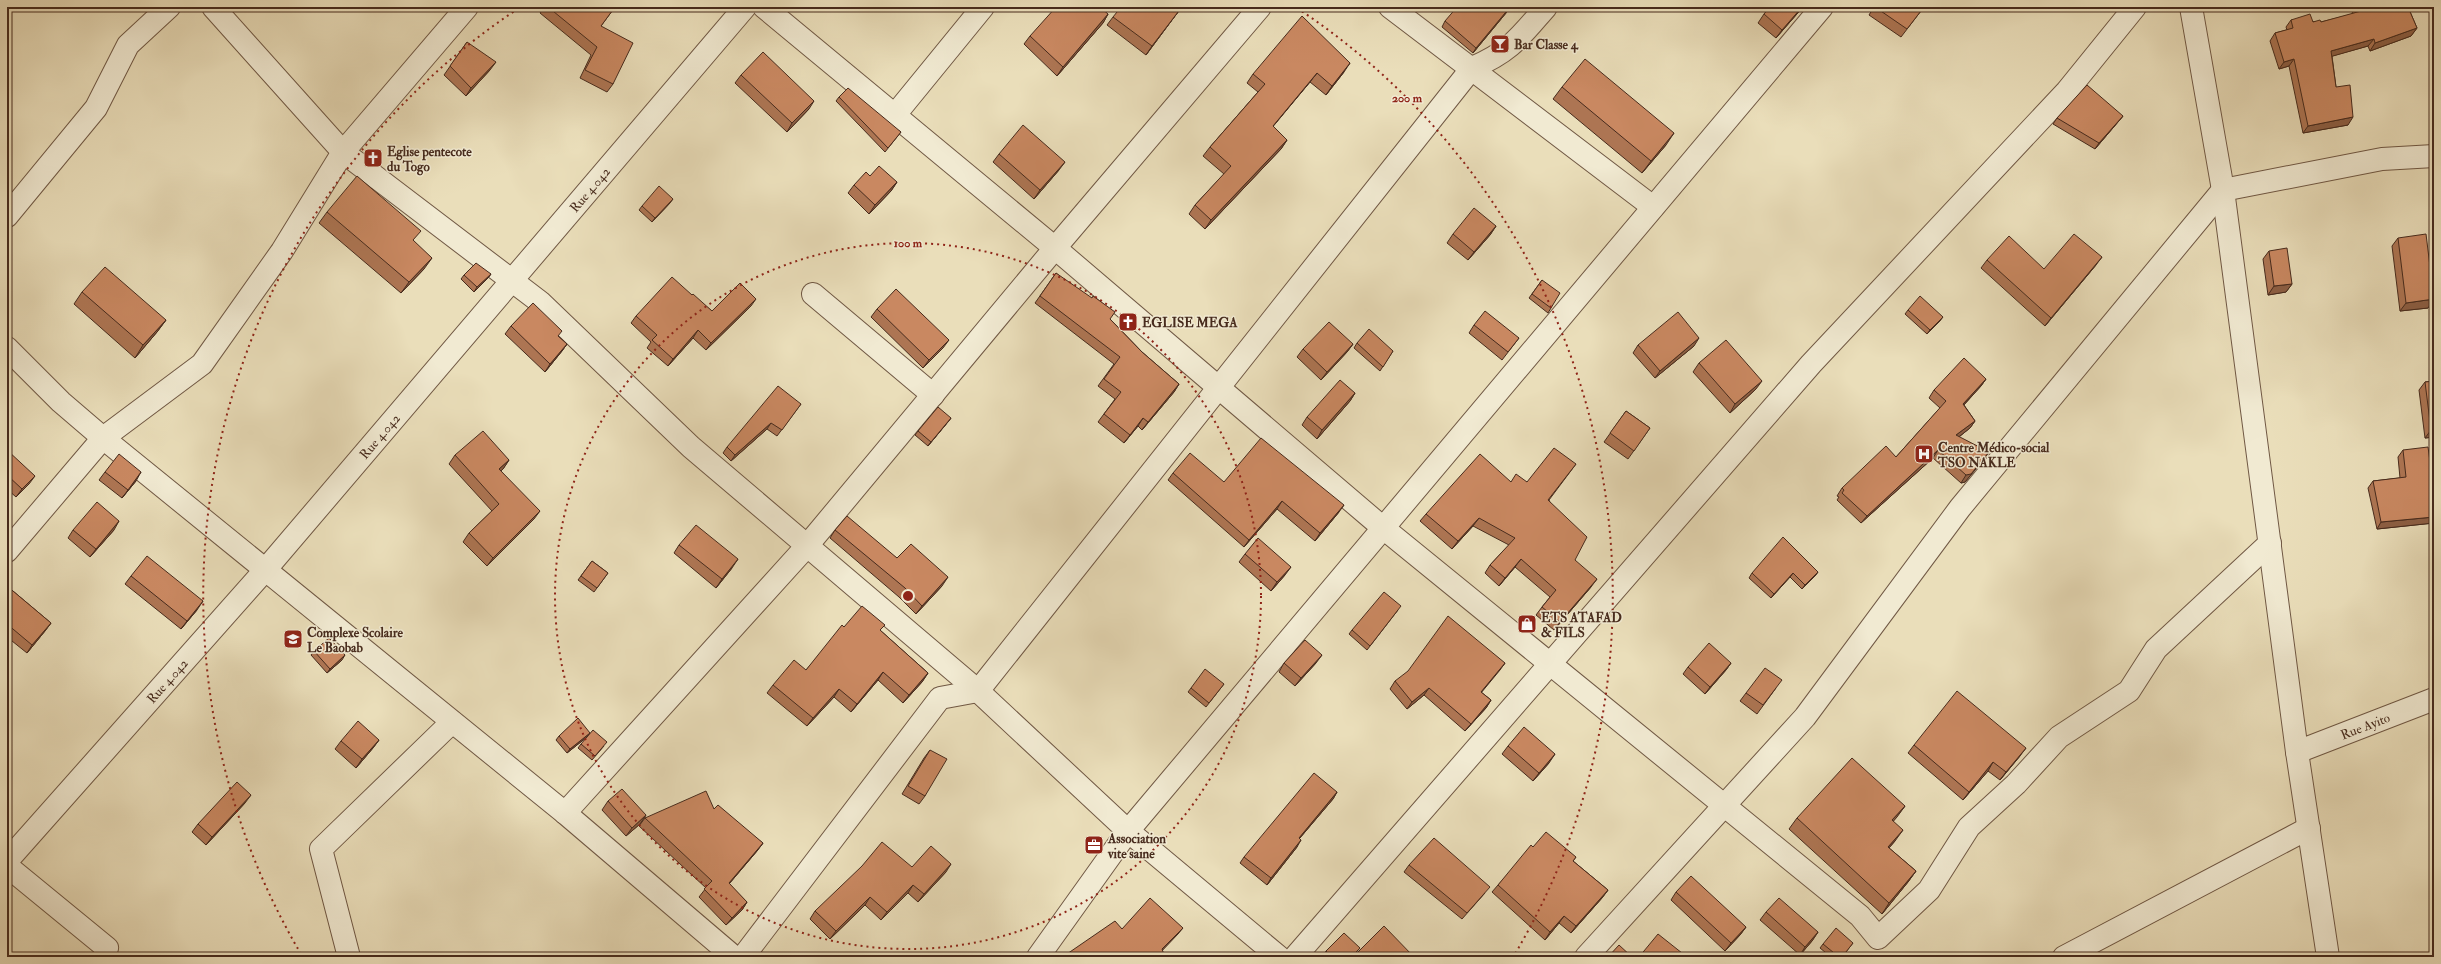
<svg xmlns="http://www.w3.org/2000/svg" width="2441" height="964" font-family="'IM FELL Double Pica',serif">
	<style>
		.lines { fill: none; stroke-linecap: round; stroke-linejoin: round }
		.minor-casing { stroke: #705844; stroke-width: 24 }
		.minor { stroke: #f1ead2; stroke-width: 22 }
		.wall { fill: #ad7553; stroke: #472b1d }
		.shaded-wall { fill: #8d5f44; stroke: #472b1d }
		.building { fill: #c98861; stroke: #472b1d }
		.ring { fill: none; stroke: #8f2418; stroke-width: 2; stroke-dasharray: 2 4 }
		.labels { text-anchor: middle; stroke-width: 3; stroke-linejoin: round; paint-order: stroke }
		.poi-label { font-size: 13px; font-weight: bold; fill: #472b1d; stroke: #f1ead2; text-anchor: start }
		.street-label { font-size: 13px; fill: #472b1d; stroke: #f1ead2 }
		.centre { fill: #8f2418; stroke: #f1ead2; stroke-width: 2 }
		.ring-label { font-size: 12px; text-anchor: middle; font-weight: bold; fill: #8f2418; stroke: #f1ead2; stroke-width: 3; stroke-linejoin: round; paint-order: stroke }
	</style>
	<rect width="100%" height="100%" fill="#eadeba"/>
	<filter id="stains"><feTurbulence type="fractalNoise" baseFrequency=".005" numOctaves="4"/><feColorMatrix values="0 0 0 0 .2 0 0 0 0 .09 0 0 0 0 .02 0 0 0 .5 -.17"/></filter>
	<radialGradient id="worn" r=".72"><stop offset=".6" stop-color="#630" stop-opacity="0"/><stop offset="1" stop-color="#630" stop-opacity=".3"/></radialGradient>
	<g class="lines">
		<g class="minor-casing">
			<g id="minor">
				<path d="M213 7 343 152 540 302 691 447 978 691 1128 831 1279 957"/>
				<path d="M764 7 1055 248 1382 527 1860 916 1878 938 1929 890 1969 827 2016 784 2059 737 2129 691 2156 649 2270 543"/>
				<path d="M1390 7 1653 207"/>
				<path d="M2191 7 2223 190 2297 752 2328 957"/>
				<path d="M894 116 983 7"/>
				<path d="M7 216 96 108 128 45 169 7"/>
				<path d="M813 294 933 395"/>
				<path d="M7 348 61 402 103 438 565 813 734 957"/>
				<path d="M7 551 103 438 202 364 282 251 343 152 467 7"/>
				<path id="s1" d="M2297 752 2434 699"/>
				<path d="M565 813 806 547 1055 248 1260 7"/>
				<path id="s2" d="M7 861 266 569 745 7"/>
				<path d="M7 866 107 948 104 957"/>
				<path d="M349 957 321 849 452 722"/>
				<path d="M743 957 940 698 978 691 1472 68C1511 51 1519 38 1546 7"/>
				<path d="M1038 957 1128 831 1822 7"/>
				<path d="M1295 957 1811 364 2067 91 2135 7"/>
				<path d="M1586 957 1805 717 1960 508 2223 190 2382 159 2434 156"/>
				<path d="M2064 957 2309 828"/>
			</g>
		</g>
		<use href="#minor" class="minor"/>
	</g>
	<path class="wall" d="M544 7H615L601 26 613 84 607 92 580 78 591 55 540 13Z
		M1511 7 1473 53 1442 27 1445 21Z
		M1770 7H1803L1776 38 1758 23 1764 14Z
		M1874 7H1924L1901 37 1869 15Z
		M2350 7H2408L2417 28 2411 36 2370 51 2368 46 2332 56 2336 87 2348 125 2303 133 2289 66 2279 69 2270 41 2275 33 2287 30 2286 27 2291 20 2321 22 2353 14Z
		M1178 12 1146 55 1107 25 1113 17Z
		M1108 14 1103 23 1057 76 1024 44 1030 36Z
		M467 42 490 70 466 96 444 75Z
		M1344 72 1326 95 1310 82 1273 126 1287 140 1281 149 1205 229 1189 214 1195 205 1224 174 1203 156 1210 147 1258 92 1247 83 1253 74Z
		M741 75 809 109 787 132 735 83Z
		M1562 87 1666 145 1642 173 1553 99Z
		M839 97 901 132 885 152 836 101Z
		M2123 116 2118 122 2095 149 2053 124 2057 118Z
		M999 154 1059 170 1034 199 993 162Z
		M870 176 897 182 891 191 869 214 848 193 854 185Z
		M670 203 652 222 639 210 642 206Z
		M327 212 414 241 424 269 401 293 319 223Z
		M1496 226 1490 235 1468 260 1447 243 1453 234Z
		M2398 238 2428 308 2400 311 2392 246Z
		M2269 251 2292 284 2286 292 2268 295 2263 259Z
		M1987 260 2044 269 2096 265 2045 326 1981 268Z
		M1056 273 1110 319 1142 352 1179 384 1174 392 1142 430 1138 426 1124 443 1098 422 1115 399 1098 386 1114 364 1035 303Z
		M491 274 488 278 474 292 461 279 464 275Z
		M1542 280 1551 308 1548 313 1529 298Z
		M82 292 166 320 157 332 135 358 74 304Z
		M692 295 712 311 751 306 706 350 693 338 668 366 647 348 651 342 631 323 636 316Z
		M877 309 943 348 923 368 871 317Z
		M1908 310 1940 321 1927 334 1905 314Z
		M1474 325 1519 338 1502 360 1469 333Z
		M511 326 559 337 567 344 562 351 545 372 505 334Z
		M1357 343 1393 351 1380 371 1354 348Z
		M1353 344 1347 352 1321 380 1297 357 1303 349Z
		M1638 345 1694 346 1655 378 1633 353Z
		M1699 363 1756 389 1730 413 1693 372Z
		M1986 379 1981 386 1964 405 1975 421 1970 428 1959 437 1984 459 1965 482 1961 483 1933 458 1861 523 1837 500 1839 497 1837 496 1842 488 1896 457 1940 408 1929 398 1934 390Z
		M2434 381V437L2425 438 2419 390 2425 382Z
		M1355 393 1350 401 1317 439 1302 425 1307 417Z
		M801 404 777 436 767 429 731 461 723 453 727 447Z
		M1626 411 1650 428 1628 459 1604 442Z
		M951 418 928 446 915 435 918 431Z
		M7 450 29 484 16 497 7 489Z
		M2403 450 2431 469 2434 474V523L2377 529 2368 488 2373 481 2400 478 2398 457Z
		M455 455 509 460 503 469 501 471 534 519 487 566 463 542 469 533 492 511 449 464Z
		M1576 464 1549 500 1575 560 1591 587 1554 630 1536 615 1542 607 1550 597 1515 567 1499 586 1485 573 1490 565 1509 545 1473 526 1452 549 1420 521 1426 514 1511 482H1527Z
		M105 472 136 481 122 498 99 480Z
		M1173 473 1224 482 1339 512 1315 541 1277 509 1244 547 1168 480Z
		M73 530H114L90 557 68 538Z
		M835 530 897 558 942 586 916 614 899 597 830 538Z
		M679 545 732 568 716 588 674 553Z
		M1245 554 1285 575 1271 591 1239 562Z
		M592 561 608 573 594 592 578 580Z
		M1818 572 1815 576 1802 589 1790 577 1771 598 1749 578 1752 573Z
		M131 576 197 610 181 629 125 584Z
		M7 586 51 623 45 631 27 653 7 637Z
		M1398 610 1367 650 1349 634 1352 630Z
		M844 627 881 631 928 673 922 682 903 703 878 680 851 712 834 697 807 726 767 693 773 685 806 670Z
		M314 651 342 660 327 673 311 655Z
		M1284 663H1316L1295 686 1279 672Z
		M1505 663 1481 692 1491 700 1486 708 1465 731 1424 695 1407 709 1390 689 1395 681Z
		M1731 663 1726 670 1705 694 1683 674 1688 667Z
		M1224 684 1206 707 1188 692 1191 688Z
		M1776 688 1757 714 1740 701 1746 693Z
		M559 736 587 737 567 753 556 740Z
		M379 740 373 748 356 768 335 749 341 741Z
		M581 744 604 746 592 760 578 748Z
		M1914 745 2020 756 2000 780 1988 771 1963 800 1908 753Z
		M1508 746 1549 763 1533 781 1502 754Z
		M930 750 925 796 919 804 902 794 924 758Z
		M1337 792 1333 799 1299 839 1297 847 1267 885 1240 863 1244 857Z
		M608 801 646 815 640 824 626 836 602 810Z
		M245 803 206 845 192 832 198 824Z
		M1905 806 1893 821 1895 841 1889 848 1916 871 1908 882 1882 914 1789 829 1797 818Z
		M714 809 763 843 757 851 729 884 747 902 742 910 726 925 699 897 706 888 639 826 645 818Z
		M1533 847 1576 857 1573 861 1608 890 1602 898 1571 933 1559 923 1545 940 1492 892 1498 885Z
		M1409 865 1485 893 1462 919 1404 872Z
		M912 867 946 872 918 902 908 893 881 920 865 905 830 939 810 919 815 911Z
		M1676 892 1746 927 1740 935 1725 951 1671 900Z
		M1766 912 1818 932 1812 941 1800 955 1760 920Z
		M1853 943 1842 957H1831L1820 948 1823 944Z
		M1360 948 1352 957H1324L1323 956 1326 951Z"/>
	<path class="shaded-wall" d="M1510 7H1511L1473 53 1476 48Z
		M1802 7H1803L1776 38 1782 30Z
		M1178 12 1172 20 1146 55 1152 46Z
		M1108 14 1103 23 1057 76 1063 67Z
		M2417 28 2411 36 2370 51 2375 43Z
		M2374 39 2368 46 2326 58 2331 51Z
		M2294 59 2289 66 2279 69 2284 62Z
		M496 62 490 70 466 96 471 88Z
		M1350 63 1344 72 1326 95 1332 86Z
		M1317 73 1310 82 1266 135 1273 126Z
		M814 101 809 109 787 132 792 123Z
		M2123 116 2118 122 2095 149 2099 143Z
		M2353 117 2348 125 2303 133 2308 126Z
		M1674 133 1666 145 1642 173 1651 161Z
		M1287 140 1281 149 1205 229 1211 220Z
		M1065 162 1059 170 1034 199 1040 190Z
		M897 182 891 191 869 214 875 205Z
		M673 199 670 203 652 222 655 218Z
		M1496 226 1490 235 1468 260 1474 252Z
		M2102 257 2096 265 2045 326 2051 318Z
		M432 258 424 269 401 293 409 282Z
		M491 274 488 278 474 292 477 287Z
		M2292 284 2286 292 2268 295 2274 286Z
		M756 299 751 306 706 350 711 343Z
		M2434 299 2428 308 2400 311 2406 303Z
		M1943 317 1940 321 1927 334 1930 330Z
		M166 320 157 332 135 358 143 345Z
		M698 330 693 338 668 366 673 359Z
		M1699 338 1694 346 1655 378 1660 371Z
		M949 340 943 348 923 368 929 360Z
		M567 344 562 351 545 372 550 364Z
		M1353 344 1347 352 1321 380 1327 372Z
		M1986 379 1981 386 1958 411 1963 404Z
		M1762 381 1756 389 1730 413 1735 404Z
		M1179 384 1174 392 1142 430 1148 422Z
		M1355 393 1350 401 1317 439 1322 430Z
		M951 418 948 422 928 446 931 442Z
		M1143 418 1138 426 1124 443 1130 435Z
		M1975 421 1970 428 1951 443 1956 435Z
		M771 423 767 429 731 461 735 455Z
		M2431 430H2434V437L2425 438Z
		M1938 450 1933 458 1861 523 1867 516Z
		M1989 452 1984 459 1965 482 1961 483 1966 475Z
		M509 460 503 469 493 478 499 469Z
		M141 472 136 481 122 498 128 490Z
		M35 476 29 484 16 497 22 489Z
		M1282 501 1277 509 1244 547 1249 540Z
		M1344 505 1339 512 1315 541 1320 533Z
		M540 511 534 519 487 566 493 558Z
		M2434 517V523L2377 529 2381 522Z
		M1479 518 1473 526 1452 549 1458 541Z
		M119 521 114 530 90 557 96 549Z
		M738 559 732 568 716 588 722 579Z
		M1521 559 1515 567 1499 586 1505 578Z
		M1291 567 1285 575 1271 591 1277 582Z
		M1818 572 1815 576 1802 589 1805 585Z
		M1793 573 1790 577 1771 598 1774 594Z
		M948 577 942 586 916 614 922 606Z
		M1597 579 1591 587 1554 630 1560 622Z
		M203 601 197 610 181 629 187 621Z
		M51 623 45 631 27 653 32 645Z
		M345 655 342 660 327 673 330 669Z
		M1322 655 1316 663 1295 686 1301 678Z
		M1505 663 1500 670 1476 699 1481 692Z
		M1731 663 1726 670 1705 694 1710 687Z
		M883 672 878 680 851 712 857 704Z
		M928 673 922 682 903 703 909 695Z
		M1429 688 1424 695 1407 709 1412 702Z
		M839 689 834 697 807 726 813 718Z
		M1491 700 1486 708 1465 731 1471 724Z
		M590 733 587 737 567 753 570 749Z
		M379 740 373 748 356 768 362 759Z
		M2026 748 2020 756 2000 780 2006 772Z
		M1555 754 1549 763 1533 781 1539 773Z
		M1993 762 1988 771 1963 800 1969 792Z
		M1337 792 1333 799 1294 845 1299 838Z
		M251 795 245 803 206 845 212 837Z
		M1905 806 1897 817 1885 831 1892 820Z
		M646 815 640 824 626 836 632 828Z
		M1903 830 1895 841 1880 858 1888 847Z
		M1301 840 1297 847 1267 885 1271 878Z
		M763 843 757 851 723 891 729 883Z
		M951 864 946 872 918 902 924 894Z
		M1916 871 1908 882 1882 914 1889 903Z
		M913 885 908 893 881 920 887 912Z
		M1608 890 1602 898 1571 933 1576 926Z
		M870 897 865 905 830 939 836 931Z
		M747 902 742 910 726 925 732 918Z
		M1564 916 1559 923 1545 940 1550 932Z
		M1746 927 1740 935 1725 951 1731 943Z
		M1183 928 1178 934 1158 955 1162 949Z
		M1818 932 1812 941 1800 955 1805 947Z"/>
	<path class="building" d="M548 7H615L601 26 633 43 613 84 585 70 597 47Z
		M1056 7H1100L1108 14 1063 67 1030 36Z
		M1121 7H1172L1178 12 1152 46 1113 17Z
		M1457 7H1510L1476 48 1445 21Z
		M1770 7H1802L1782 30 1764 14Z
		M1875 7H1924L1907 29Z
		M2359 7H2408L2417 28 2375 43 2374 39 2331 51 2336 87 2350 85 2353 117 2308 126 2294 59 2284 62 2275 33 2293 28 2291 20 2310 14 2313 22 2320 20 2321 22 2361 11Z
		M1302 16 1350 63 1332 86 1317 73 1273 126 1287 140 1211 220 1195 205 1231 166 1210 147 1265 84 1253 74Z
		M467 42 496 62 471 88 450 66Z
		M763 52 814 101 792 123 741 75Z
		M1585 59 1674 133 1651 161 1562 87Z
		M2087 85 2123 116 2099 143 2057 118Z
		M848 88 901 132 888 148 839 97Z
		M1023 125 1065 162 1040 190 999 154Z
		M879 166 897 182 875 205 854 185 866 172 870 176Z
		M357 176 421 231 413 240 432 258 409 282 327 212Z
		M659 186 673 199 655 218 642 206Z
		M1474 208 1496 226 1474 252 1453 234Z
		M2074 234 2102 257 2051 318 1987 260 2009 236 2044 269Z
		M2426 234 2434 299 2406 303 2398 238Z
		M2287 248 2292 284 2274 286 2269 251Z
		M476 263 491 274 477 287 464 275Z
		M105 267 166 320 143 345 82 292Z
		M1056 273 1092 298 1093 296 1115 312 1110 319 1142 352 1179 384 1148 422 1143 418 1130 435 1104 414 1121 392 1104 379 1120 357 1040 296Z
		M672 277 692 295 693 294 712 311 740 283 756 299 711 343 698 330 673 359 652 340 657 335 636 316Z
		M1542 280 1560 293 1551 308 1532 294Z
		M896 289 949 340 929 360 877 309Z
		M1920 296 1943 317 1930 330 1908 310Z
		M533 303 562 331 558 336 567 344 550 364 511 326Z
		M1485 311 1519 338 1508 352 1474 325Z
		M1678 312 1699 338 1660 371 1638 345Z
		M1329 322 1353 344 1327 372 1303 349Z
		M1369 329 1393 351 1383 367 1357 343Z
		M1726 340 1762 381 1735 404 1699 363Z
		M1964 358 1986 379 1963 404 1975 421 1956 435 1989 452 1971 474 1966 475 1938 450 1867 516 1842 493 1844 490 1842 488 1886 446 1896 457 1946 401 1934 390Z
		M1340 380 1355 393 1322 430 1307 417Z
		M2434 381V430H2431L2425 382Z
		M778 386 801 404 782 430 771 423 735 455 727 447Z
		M938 407 951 418 931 442 918 431Z
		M1626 411 1650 428 1634 451 1610 433Z
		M483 431 509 460 499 469 540 511 493 558 469 533 499 504 455 455Z
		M1261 438 1344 505 1320 533 1282 501 1249 540 1173 473 1190 453 1224 482Z
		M2428 447 2431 469 2433 468 2434 474V517L2381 522 2373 481 2406 477 2403 450Z
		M1554 448 1576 464 1548 500 1587 537 1575 560 1597 579 1560 622 1542 607 1556 590 1521 559 1505 578 1490 565 1515 538 1479 518 1458 541 1426 514 1480 454 1511 482 1516 474 1527 482Z
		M7 450 35 476 22 489 7 475Z
		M119 454 141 472 128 490 105 472Z
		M97 502 119 521 96 549 73 530Z
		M847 516 897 558 911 544 948 577 922 606 905 588 835 530Z
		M696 525 738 559 722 579 679 545Z
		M1783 537 1818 572 1805 585 1793 573 1774 594 1752 573Z
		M1258 538 1291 567 1277 582 1245 554Z
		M147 556 203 601 187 621 131 576Z
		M592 561 608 573 597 588 581 576Z
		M7 586 51 623 32 645 7 624Z
		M1384 592 1401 606 1370 646 1352 630Z
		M862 606 885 625 880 630 928 673 909 695 883 672 857 704 839 689 813 718 773 685 794 660 806 670 842 625 844 627Z
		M1448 616 1505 663 1481 692 1491 700 1471 724 1429 688 1412 702 1395 681 1408 671Z
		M329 638 345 655 330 669 314 651Z
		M1305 640 1322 655 1301 678 1284 663Z
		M1709 643 1731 663 1710 687 1688 667Z
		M1765 668 1782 680 1763 705 1746 693Z
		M1205 669 1224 684 1209 703 1191 688Z
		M1957 691 2026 748 2006 772 1993 762 1969 792 1914 745Z
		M578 718 590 733 570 749 559 736Z
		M358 721 379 740 362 759 341 741Z
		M1524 727 1555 754 1539 773 1508 746Z
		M593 730 607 742 595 756 581 744Z
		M930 750 947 759 925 796 908 786Z
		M1852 758 1905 806 1892 820 1903 830 1888 847 1916 871 1889 903 1797 818Z
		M1314 773 1337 792 1299 838 1301 840 1271 878 1244 857Z
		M237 782 251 795 212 837 198 824Z
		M622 789 646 815 632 828 608 801Z
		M706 791 714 809 718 805 763 843 729 883 747 902 732 918 704 889 712 881 645 818Z
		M1546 832 1576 857 1573 861 1608 890 1576 926 1564 916 1550 932 1498 885 1531 845 1533 847Z
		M1434 838 1490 887 1467 913 1409 865Z
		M882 842 912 867 931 846 951 864 924 894 913 885 887 912 870 897 836 931 815 911 862 866Z
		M1691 876 1746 927 1731 943 1676 892Z
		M1150 898 1183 928 1162 949 1165 957H1065L1064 956 1115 921 1122 929Z
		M1779 898 1818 932 1805 947 1766 912Z
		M1384 926 1414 957H1357L1355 955Z
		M1836 928 1853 943 1842 957H1839L1823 944Z
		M1344 933 1360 948 1351 957H1332L1326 951Z
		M1658 934 1687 957H1639Z
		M1619 945 1632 957H1608Z"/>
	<g class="ring">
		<circle cx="908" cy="596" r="353"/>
		<path d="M301 954A705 705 0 0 1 519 8M1297 8A705 705 0 0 1 1515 954"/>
	</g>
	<defs>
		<g id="bar-square" transform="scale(1)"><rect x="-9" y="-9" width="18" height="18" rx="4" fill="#8f2418" stroke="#f1ead2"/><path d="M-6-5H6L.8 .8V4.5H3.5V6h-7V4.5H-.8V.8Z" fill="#fff"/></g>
		<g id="church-square" transform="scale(1)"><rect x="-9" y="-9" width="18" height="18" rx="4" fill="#8f2418" stroke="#f1ead2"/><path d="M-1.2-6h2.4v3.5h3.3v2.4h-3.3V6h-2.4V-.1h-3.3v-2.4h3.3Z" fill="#fff"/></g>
		<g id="hospital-square" transform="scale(1)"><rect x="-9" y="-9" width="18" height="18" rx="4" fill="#8f2418" stroke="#f1ead2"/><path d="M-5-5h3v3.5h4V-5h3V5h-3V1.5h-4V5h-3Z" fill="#fff"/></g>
		<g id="shop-square" transform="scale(1)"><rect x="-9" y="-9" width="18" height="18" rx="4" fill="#8f2418" stroke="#f1ead2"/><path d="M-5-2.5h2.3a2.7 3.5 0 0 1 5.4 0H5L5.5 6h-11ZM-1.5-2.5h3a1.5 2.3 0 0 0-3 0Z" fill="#fff"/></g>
		<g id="school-square" transform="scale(1)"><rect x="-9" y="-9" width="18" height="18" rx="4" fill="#8f2418" stroke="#f1ead2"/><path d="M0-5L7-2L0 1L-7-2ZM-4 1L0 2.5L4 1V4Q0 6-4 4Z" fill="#fff"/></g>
		<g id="office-square" transform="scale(1)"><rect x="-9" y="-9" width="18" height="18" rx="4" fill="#8f2418" stroke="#f1ead2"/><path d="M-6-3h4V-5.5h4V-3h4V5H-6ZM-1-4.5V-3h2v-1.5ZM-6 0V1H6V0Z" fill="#fff"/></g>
	</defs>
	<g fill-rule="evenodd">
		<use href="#bar-square" x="1500" y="44"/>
		<use href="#church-square" x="373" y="158"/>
		<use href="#church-square" x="1128" y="322"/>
		<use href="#hospital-square" x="1924" y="454"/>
		<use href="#shop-square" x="1527" y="624"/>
		<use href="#school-square" x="293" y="639"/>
		<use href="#office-square" x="1094" y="845"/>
	</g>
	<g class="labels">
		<g class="poi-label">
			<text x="1514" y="49">Bar Classe 4</text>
			<text x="387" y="156">Eglise pentecote<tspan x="387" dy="15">du Togo</tspan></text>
			<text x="1142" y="327">EGLISE MEGA</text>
			<text x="1938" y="452">Centre Médico-social<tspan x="1938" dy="15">TSO NAKLE</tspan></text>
			<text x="1541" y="622">ETS ATAFAD<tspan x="1541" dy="15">&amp; FILS</tspan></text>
			<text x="307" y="637">Complexe Scolaire<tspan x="307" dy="15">Le Baobab</tspan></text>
			<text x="1108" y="843">Association<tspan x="1108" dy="15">vite saine</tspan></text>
		</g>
		<g class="street-label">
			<text dy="5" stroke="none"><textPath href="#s2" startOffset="889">Rue 4.042</textPath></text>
			<text dy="5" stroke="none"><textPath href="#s2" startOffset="565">Rue 4.042</textPath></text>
			<text dy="5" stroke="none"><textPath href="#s2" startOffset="241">Rue 4.042</textPath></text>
			<text dy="5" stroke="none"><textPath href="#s1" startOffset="73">Rue Ayito</textPath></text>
		</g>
	</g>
	<circle cx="908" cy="596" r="6" class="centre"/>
	<g class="ring-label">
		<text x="1407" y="102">200 m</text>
		<text x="908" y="247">100 m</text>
	</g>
	<rect width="2441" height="964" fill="none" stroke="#eadeba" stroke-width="24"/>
	<rect x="8" y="8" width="2425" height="948" fill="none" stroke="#472b1d" stroke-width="2"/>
	<rect x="12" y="12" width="2417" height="940" fill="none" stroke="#472b1d"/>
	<rect width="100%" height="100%" filter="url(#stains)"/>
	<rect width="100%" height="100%" fill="url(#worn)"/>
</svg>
